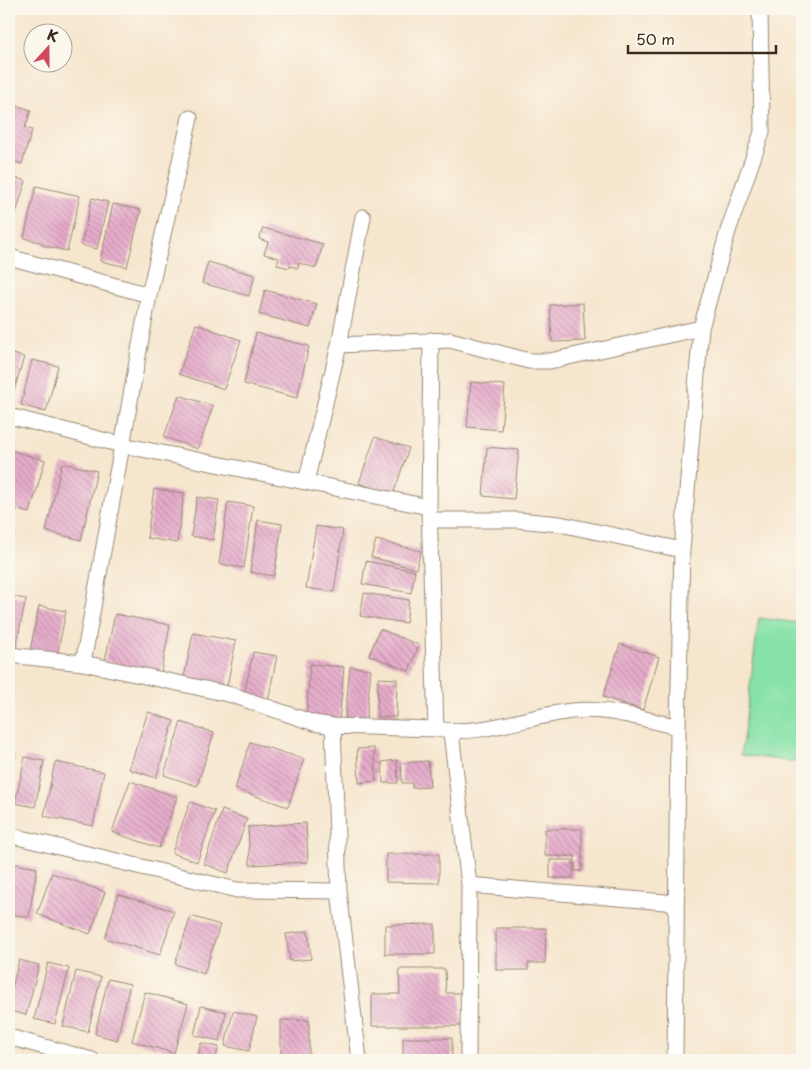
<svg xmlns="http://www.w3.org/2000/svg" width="811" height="1069" font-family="'Playpen Sans',sans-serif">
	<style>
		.grass { fill: #87e2a8; stroke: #618663 }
		.building { fill: url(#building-back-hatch) }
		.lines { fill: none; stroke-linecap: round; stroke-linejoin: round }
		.minor-casing { stroke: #988876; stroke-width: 17 }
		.minor { stroke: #fff; stroke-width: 15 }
	</style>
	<defs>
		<pattern id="building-back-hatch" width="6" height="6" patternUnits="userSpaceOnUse" patternTransform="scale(1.25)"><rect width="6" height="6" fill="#e7adcc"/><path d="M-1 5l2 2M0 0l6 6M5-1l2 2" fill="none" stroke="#bc8da5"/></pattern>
	</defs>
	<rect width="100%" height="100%" fill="#fbf7ec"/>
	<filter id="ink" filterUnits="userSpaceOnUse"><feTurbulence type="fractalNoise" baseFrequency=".02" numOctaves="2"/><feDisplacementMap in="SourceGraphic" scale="10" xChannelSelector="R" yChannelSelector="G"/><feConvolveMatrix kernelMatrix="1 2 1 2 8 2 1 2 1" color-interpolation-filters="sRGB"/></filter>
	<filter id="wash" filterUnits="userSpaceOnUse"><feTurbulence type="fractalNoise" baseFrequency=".0096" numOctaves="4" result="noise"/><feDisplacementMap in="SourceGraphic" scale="20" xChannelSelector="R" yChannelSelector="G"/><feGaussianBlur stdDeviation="1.12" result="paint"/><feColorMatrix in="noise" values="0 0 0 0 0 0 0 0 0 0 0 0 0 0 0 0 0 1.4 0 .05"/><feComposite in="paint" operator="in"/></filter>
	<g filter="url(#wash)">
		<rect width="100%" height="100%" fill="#f6e6ce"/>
		<path class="grass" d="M759 618 802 623V763L741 755Z"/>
		<g id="blocks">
			<path class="building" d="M9 103 31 110 25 128 32 130 22 164 9 161Z
				M9 176 26 181 9 235Z
				M36 186 80 196 67 251 42 245 43 243 24 238Z
				M92 198 108 202 97 249 81 245Z
				M113 204 141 210 127 267 100 261Z
				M263 228 323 244 316 268 299 263 298 268 290 266 289 268 277 265 279 258 264 254 268 242 259 239Z
				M208 262 255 275 249 296 202 283Z
				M265 290 317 304 310 328 259 314Z
				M583 303 585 341 552 342 550 305Z
				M196 324 241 340 224 389 179 374Z
				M256 333 309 346 297 398 244 384Z
				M9 353 24 357 11 401 9 400Z
				M32 360 58 366 46 412 21 405Z
				M471 382 505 385 501 430 467 427Z
				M179 395 213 406 198 449 164 437Z
				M375 437 409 448 393 495 359 483Z
				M487 447 519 450 514 499 483 496Z
				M9 450 45 460 30 513 9 508Z
				M62 463 97 471 81 540 46 531Z
				M154 489 184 493 177 543 147 538Z
				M197 497 219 500 213 540 191 536Z
				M228 502 253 506 244 568 219 564Z
				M258 520 282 524 274 576 250 572Z
				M316 526 343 530 334 592 306 588Z
				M376 540 421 551 416 569 371 557Z
				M366 561 415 571 411 593 362 584Z
				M364 593 409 600 406 623 360 616Z
				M9 596 26 599 15 651 9 649Z
				M39 606 66 611 57 656 30 651Z
				M115 614 170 625 161 673 105 661Z
				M380 629 419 645 409 671 369 655Z
				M193 633 236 641 227 686 184 678Z
				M620 644 659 657 643 710 603 697Z
				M253 652 277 656 268 701 244 696Z
				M310 664 344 667 339 722 306 719Z
				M350 667 371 669 366 721 345 719Z
				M378 678 397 679 396 717H377Z
				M148 712 174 721 156 778 129 769Z
				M181 722 214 733 197 786 164 775Z
				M250 742 304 759 288 807 235 789Z
				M374 748 376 781 359 783 357 749Z
				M9 755 15 756 10 782H9Z
				M25 757 44 761 35 807 15 803Z
				M397 760 398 783H383L382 762Z
				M428 761 430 787 412 788V783H402L401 763Z
				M55 762 104 772 93 826 44 816Z
				M130 781 177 797 159 848 112 832Z
				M190 802 215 811 197 862 172 853Z
				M222 810 247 819 228 873 204 864Z
				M306 823 308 862 250 865 248 827Z
				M545 829H582V871H575V856H545Z
				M386 854H439V883L386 882Z
				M550 860H573V878H550Z
				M9 863 37 868 29 917 9 914Z
				M52 873 105 892 90 934 37 914Z
				M118 894 174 911 160 955 105 938Z
				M191 916 220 925 204 974 175 964Z
				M435 924V954H385V925Z
				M496 928H546L545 963H528V970H496Z
				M308 931 311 959 290 961 286 934Z
				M19 960 39 965 26 1015 9 1011V1000Z
				M48 963 69 968 55 1024 34 1019Z
				M399 969H445L446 993H461V1026H372V994H400Z
				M76 971 101 977 88 1032 63 1026Z
				M108 979 130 984 117 1040 95 1034Z
				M145 992 188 1004 174 1053 132 1041Z
				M201 1006 226 1012 220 1041 194 1035Z
				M233 1011 257 1017 249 1051 225 1046Z
				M281 1020H309V1060H281Z
				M403 1038H452V1060H403Z
				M201 1043 219 1047 215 1060H197Z"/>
		</g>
	</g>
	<g filter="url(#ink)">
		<use href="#blocks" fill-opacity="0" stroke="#988876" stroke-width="1"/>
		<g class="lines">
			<g class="minor-casing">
				<path id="minor" d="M9 257 149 295
					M701 328 728 231 762 132 760 9
					M339 345 450 340 529 361H550L701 328 682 550 678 727 675 1060
					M9 416 122 445 429 507 436 729
					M306 482 339 345 363 217
					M429 507 431 340
					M430 520H518L560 524 682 550
					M9 655 83 663 187 685 232 695 314 723 333 726 436 729C480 737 527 716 572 711 608 707 643 719 678 727
					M83 663 149 295 190 118
					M333 726 339 891 359 1060
					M451 732 469 885 468 1060
					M9 835 237 890 339 891
					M469 885 676 903
					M9 1037 92 1060"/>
			</g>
			<use href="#minor" class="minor"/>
		</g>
	</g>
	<rect width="811" height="1069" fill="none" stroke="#fbf7ec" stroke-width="30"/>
	<g transform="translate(48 48) rotate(21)"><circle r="24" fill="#fbf7ec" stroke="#aea59a"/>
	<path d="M0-4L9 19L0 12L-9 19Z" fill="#d1495b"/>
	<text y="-8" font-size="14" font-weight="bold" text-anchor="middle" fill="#3b2a1e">K</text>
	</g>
	<path d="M628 45v8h148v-8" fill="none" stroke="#3b2a1e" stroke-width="2.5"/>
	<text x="636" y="45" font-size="15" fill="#3b2a1e" stroke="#fbf7ec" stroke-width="4" paint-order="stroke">50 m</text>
</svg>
